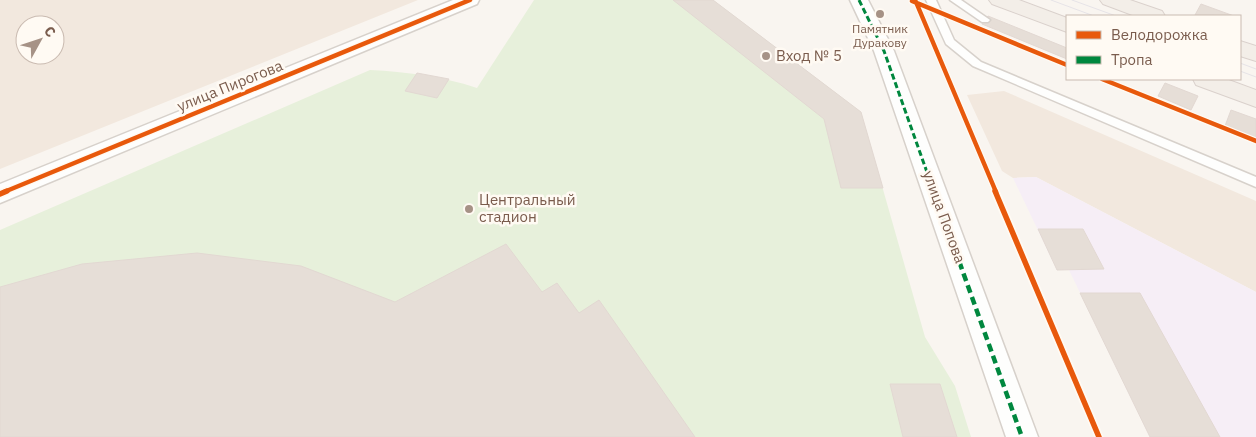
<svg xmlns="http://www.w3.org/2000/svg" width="1256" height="437" font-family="'IBM Plex Sans',sans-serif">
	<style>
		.residential { fill: #f2e8de; fill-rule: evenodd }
		.education { fill: #f6eef6 }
		.green { fill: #e7f0db }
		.building { fill: #e6ded7; stroke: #e2d8d2 }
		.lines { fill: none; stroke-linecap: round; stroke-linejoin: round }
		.lane-casing { stroke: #d7d1cb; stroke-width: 3 }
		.street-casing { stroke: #d7d1cb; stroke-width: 3 }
		.primary-casing { stroke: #dad1cc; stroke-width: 2 }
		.lane { fill: #fefefd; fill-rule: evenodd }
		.street { fill: #fefefd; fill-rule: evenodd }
		.primary { fill: #f3eee8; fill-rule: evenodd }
		.tram { stroke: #e6e3e7; stroke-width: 1 }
		.quiet-far1 { stroke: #00873e; stroke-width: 3; stroke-dasharray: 6 3; stroke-linecap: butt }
		.quiet { stroke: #00873e; stroke-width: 4.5; stroke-dasharray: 8 4.5; stroke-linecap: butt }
		.cycleway-far1-casing { stroke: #fffaf3; stroke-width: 7 }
		.cycleway-casing { stroke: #fffaf3; stroke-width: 9 }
		.cycleway-far1 { stroke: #e8590c; stroke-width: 4.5 }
		.cycleway { stroke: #e8590c; stroke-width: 5.5 }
		.poi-dot { fill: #a69286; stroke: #fffaf3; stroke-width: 2 }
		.labels { text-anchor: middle; stroke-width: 5; stroke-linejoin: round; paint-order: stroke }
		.far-poi-label { font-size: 12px; fill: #7a5c4d; stroke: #fffaf3 }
		.poi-label { font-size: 15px; fill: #7a5c4d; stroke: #fffaf3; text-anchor: start }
		.street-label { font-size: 15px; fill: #7a5c4d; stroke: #fffaf3 }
	</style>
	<rect width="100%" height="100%" fill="#f9f5f0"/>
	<path class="residential" d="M0 0H418L0 169ZM25 25H55V55H25Z
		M1004 91 1256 201V292L1036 177 1013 178 1002 171 967 95Z"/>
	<path class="education" d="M1036 177 1256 292V437H1150L1069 270H1057L1013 178Z"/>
	<path class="green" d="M534 0H713L861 112 925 337 955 386 971 437H0V230L370 70C407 72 441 76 477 88Z"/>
	<path class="building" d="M673 0H713L861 112 883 188H841L824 119Z
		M1201 4 1234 16 1195 15Z
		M988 16 1067 48V59L982 24Z
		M417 73 449 79 437 98 405 91Z
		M1165 83 1198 96 1191 110 1158 96Z
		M1231 110 1256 119V139L1225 126Z
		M1038 229H1083L1104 269 1057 270Z
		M506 244 542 292 557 283 579 313 599 300 695 437H0V287L82 264 197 253 301 266 395 302Z
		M1080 293H1140L1220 437H1150Z
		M890 384H940L957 437H903Z"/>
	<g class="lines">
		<g class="lane-casing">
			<path id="lane" d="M926 0H936L954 40 981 62 1256 177V187L973 66 946 44Z
				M950 0H961L990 20 988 22H982Z"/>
		</g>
		<g class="street-casing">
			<path id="street" d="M453 0H479L477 4 0 203V184Z
				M850 0H868L894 51 1038 437H1006L874 51Z"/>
		</g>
		<g class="primary-casing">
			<path id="primary" d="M989 0H1019L1067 18V32L992 4Z
				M1100 0H1130L1162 11 1165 16H1135L1103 4Z
				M1240 41 1256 46V61L1240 56Z
				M1193 79H1226L1256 90V107L1196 85Z"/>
		</g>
		<use href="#lane" class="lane"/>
		<use href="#street" class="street"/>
		<use href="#primary" class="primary"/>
		<path class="tram" d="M1051 0 1094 16
			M1072 0 1116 16
			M1240 63 1256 69
			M1240 71 1256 77"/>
		<path class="quiet-far1" d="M859 0 884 51 934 192"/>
		<path class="quiet" d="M934 191 1022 437"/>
		<g class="cycleway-far1-casing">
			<path id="cycleway-far1" d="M912 1 1067 65
				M916 2 996 192
				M1102 79 1256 141
				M4 192 470 0"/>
		</g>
		<g class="cycleway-casing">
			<path id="cycleway" d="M995 191 1099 437
				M0 194 7 191"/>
		</g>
		<use href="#cycleway-far1" class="cycleway-far1"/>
		<use href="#cycleway" class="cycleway"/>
	</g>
	<g class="poi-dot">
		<circle cx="880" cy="14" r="5"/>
		<circle cx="766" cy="56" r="5"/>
		<circle cx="469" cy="209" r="5"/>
	</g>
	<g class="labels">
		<g class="far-poi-label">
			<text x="880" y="33">Памятник<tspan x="880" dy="14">Дуракову</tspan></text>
		</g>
		<g class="poi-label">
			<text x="776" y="61">Вход № 5</text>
			<text x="479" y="205">Центральный<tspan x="479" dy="17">стадион</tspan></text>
		</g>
		<g class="street-label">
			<text transform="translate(230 86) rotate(-22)" y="5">улица Пирогова</text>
			<text transform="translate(944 217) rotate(70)" y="5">улица Попова</text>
		</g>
	</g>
	<rect x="1066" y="15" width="175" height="65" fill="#fffaf3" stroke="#cabbb1"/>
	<rect x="1076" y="31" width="25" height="8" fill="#e8590c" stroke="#cabbb1"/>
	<text x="1111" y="40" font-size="15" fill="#7a5c4d">Велодорожка</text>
	<rect x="1076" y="56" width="25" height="8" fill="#00873e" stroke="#cabbb1"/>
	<text x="1111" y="65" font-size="15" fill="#7a5c4d">Тропа</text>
	<g transform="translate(40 40) rotate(50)"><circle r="24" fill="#fffaf3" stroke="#cabbb1"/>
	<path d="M0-4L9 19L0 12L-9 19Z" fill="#a69286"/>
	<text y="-8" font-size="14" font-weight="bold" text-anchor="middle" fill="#7a5c4d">С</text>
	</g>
</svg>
